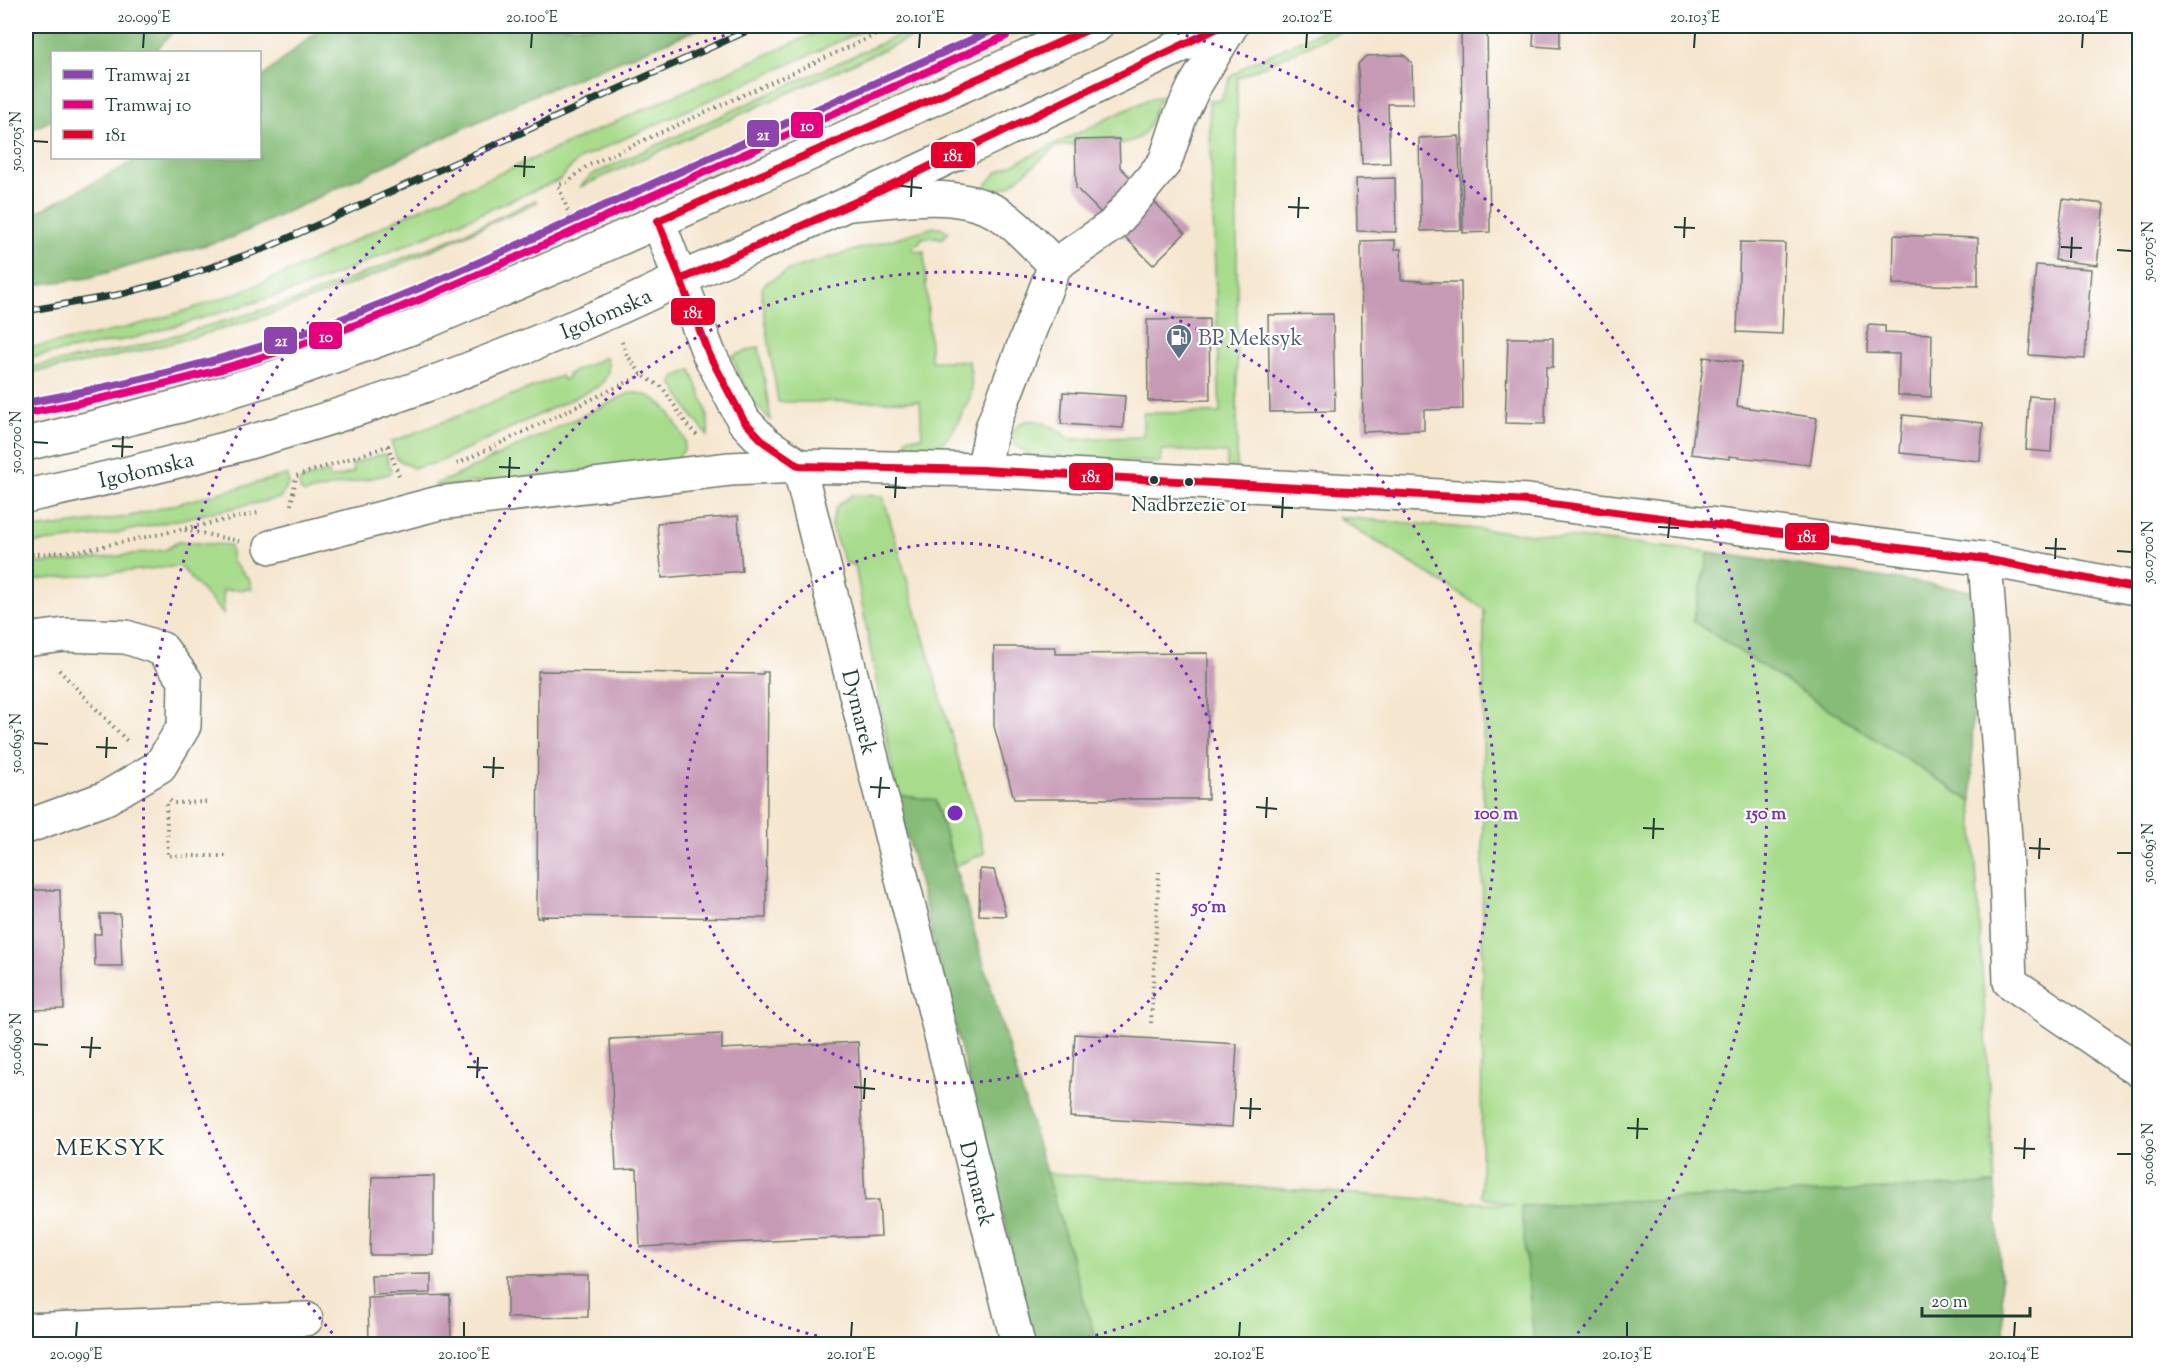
<svg xmlns="http://www.w3.org/2000/svg" width="2165" height="1370" font-family="'Sorts Mill Goudy',serif">
	<style>
		.green { fill: #a8dc8c; stroke: #648c60; stroke-width: 1.5 }
		.forest { fill: #86bc78; stroke: #527c56; stroke-width: 1.5 }
		.building { fill: #c69ab5 }
		.lines { fill: none; stroke-linecap: round; stroke-linejoin: round }
		.minor-casing { stroke: #6a786a; stroke-width: 36 }
		.major-casing { stroke: #6a786a; stroke-width: 36 }
		.path { stroke: #6a786a; stroke-width: 4; stroke-dasharray: 1.5 4.5; stroke-linecap: butt }
		.minor { stroke: #fff; stroke-width: 33 }
		.major { stroke: #fff; stroke-width: 33 }
		.rail-casing { stroke: #1f3d34; stroke-width: 7 }
		.rail { stroke: #fff; stroke-width: 4.5; stroke-dasharray: 14; stroke-linecap: butt }
		.bus-1-casing { stroke: #fff; stroke-width: 12 }
		.bus-1 { stroke: #e4002b; stroke-width: 8 }
		.tram-1-casing { stroke: #fff; stroke-width: 12 }
		.tram-2-casing { stroke: #fff; stroke-width: 12 }
		.tram-1 { stroke: #8e44ad; stroke-width: 8 }
		.tram-2 { stroke: #e5007d; stroke-width: 8 }
		.ticks { fill: none; stroke: #1f3d34; stroke-width: 2 }
		.ring { fill: none; stroke: #7b2cbf; stroke-width: 3; stroke-dasharray: 3 6 }
		.bus-dot { fill: #1f3d34; stroke: #fff; stroke-width: 2 }
		.labels { text-anchor: middle; stroke-width: 4.5; stroke-linejoin: round; paint-order: stroke }
		.bus-label { font-size: 20px; fill: #1f3d34; stroke: #fff }
		.street-label { font-size: 22px; fill: #1f3d34; stroke: #fff }
		.service-label { font-size: 22px; fill: #4e5e75; stroke: #fff; text-anchor: start }
		.neighbourhood-label { font-size: 24px; letter-spacing: 1.5px; fill: #1f3d34; stroke: #fff }
		.centre { fill: #7b2cbf; stroke: #fff; stroke-width: 3 }
		.ring-label { font-size: 18px; text-anchor: middle; font-weight: bold; fill: #7b2cbf; stroke: #fff; stroke-width: 4.5; stroke-linejoin: round; paint-order: stroke }
		.line-badge { stroke: #fff; stroke-width: 2 }
		.badge-label { font-size: 16px; text-anchor: middle; font-weight: bold; fill: #fff }
		.neatline { fill: none; stroke: #1f3d34; stroke-width: 2 }
		.ticks-label { font-size: 15px; text-anchor: middle; fill: #1f3d34 }
	</style>
	<rect width="100%" height="100%" fill="#fff"/>
	<filter id="ink" filterUnits="userSpaceOnUse"><feTurbulence type="fractalNoise" baseFrequency=".0167" numOctaves="2"/><feDisplacementMap in="SourceGraphic" scale="12" xChannelSelector="R" yChannelSelector="G"/><feConvolveMatrix kernelMatrix="1 2 1 2 8 2 1 2 1" color-interpolation-filters="sRGB"/></filter>
	<filter id="wash" filterUnits="userSpaceOnUse"><feTurbulence type="fractalNoise" baseFrequency=".008" numOctaves="4" result="noise"/><feDisplacementMap in="SourceGraphic" scale="24" xChannelSelector="R" yChannelSelector="G"/><feGaussianBlur stdDeviation="1.35" result="paint"/><feColorMatrix in="noise" values="0 0 0 0 0 0 0 0 0 0 0 0 0 0 0 0 0 1.4 0 .05"/><feComposite in="paint" operator="in"/></filter>
	<g filter="url(#wash)">
		<rect width="100%" height="100%" fill="#f5e6cf"/>
		<path class="green" d="M831 26H873L584 157 575 163 559 180 328 278 293 291 134 338 26 358V348C118 334 209 307 295 269 336 251 376 228 417 210 555 149 694 87 831 26Z
			M919 26H936L580 187 591 175Z
			M1019 26H1032L641 200 642 203 602 220 600 218 595 221 596 223 590 226 587 219Z
			M1332 26H1352L1237 78V468L1227 466V453L1162 450 1160 463 1033 456 1017 447 1012 439C1017 407 1054 423 1068 439L1143 437V413H1220L1209 100H1221L1230 78 1247 65Z
			M1174 95 1173 101H1158C1148 127 1150 139 1119 144V139L1075 140V144L1056 147 1009 186 1001 189 981 191 997 172 1151 98Z
			M536 200 537 202C484 226 432 251 379 273 267 319 146 355 26 373V368L131 348 297 300 451 239Z
			M934 227H940L949 232 941 239 937 237 922 238 917 245 912 247 915 252 924 251 931 361H969C970 371 973 384 971 394 970 400 966 406 963 412 953 434 936 461 907 445L906 440 910 437H922L920 401 778 402 762 297V288L766 283 791 269Z
			M759 347 771 420 749 398 732 356Z
			M606 357C611 369 608 378 599 386L437 463 413 468 397 459 391 442 561 376 563 380 569 377 568 374Z
			M691 370C699 391 711 413 708 436L692 416 672 383 674 377Z
			M163 386 26 419V413L72 406Z
			M630 393C659 391 673 416 685 440L684 450 676 460 435 487V484L451 478Z
			M383 454 386 455 391 471 389 474 304 493 301 491 299 484 301 480 328 472 331 479 354 472 352 464Z
			M287 475 289 483 280 498 107 535 26 544V530L127 517Z
			M852 495 883 496 985 853 955 866 935 800 897 795 855 565 845 563 831 526 836 507Z
			M1338 517 1546 535 1709 552 1693 621 1972 802 1995 1184 1521 1206 1534 1344H1097L1046 1173 1515 1205 1481 1197 1484 609Z
			M178 542 230 545 232 562 249 579 252 589 223 590V614L180 566 26 581V564L86 560 165 550Z"/>
		<path class="forest" d="M26 26H178L154 52H52V120L26 132Z
			M323 26H706L532 96 234 237 88 278 26 286V218L140 158H260V79Z
			M1709 552 1973 591 1972 802 1693 621Z
			M897 795 935 800 1097 1344H1035Z
			M1995 1184 2005 1344H1534L1521 1206Z"/>
		<g id="blocks">
			<path class="building" d="M1461 26H1487L1490 232 1463 233Z
				M1534 26H1560V48L1533 46Z
				M1404 55 1412 63 1413 104H1388L1390 163 1362 164 1358 64 1366 56Z
				M1459 136 1461 230 1421 231 1419 138Z
				M1119 139 1120 167 1185 233 1153 265 1076 188 1075 140Z
				M1395 178 1396 232 1357 231 1356 179Z
				M2063 199 2104 204 2097 265 2055 260Z
				M1894 235 1978 238V286L1893 284Z
				M1395 240V249H1401V280L1422 281V282H1461L1463 409 1424 410V430L1363 432 1361 241Z
				M1740 242 1785 243 1782 334 1737 332Z
				M2036 265 2091 269 2085 359 2029 355Z
				M1333 314 1335 411 1270 412 1268 315Z
				M1209 319 1210 400 1148 401 1147 320Z
				M1868 325 1885 326V332L1932 334 1931 397 1898 395 1899 354 1867 353Z
				M1508 338H1553V367H1546L1545 424 1505 423Z
				M1704 357 1742 362 1737 406 1817 418 1810 465 1729 456V459L1691 454Z
				M1063 392 1125 396 1123 428 1061 424Z
				M2029 396 2054 398 2051 452 2026 450Z
				M1903 415 1983 423 1980 461 1900 453Z
				M738 516 742 571 662 578 657 523Z
				M994 647H1055V654L1208 653V799H1014L994 726Z
				M538 671 763 674V672H768L766 918 541 916 542 918H537Z
				M980 869 994 870 1006 916 979 915Z
				M26 890H60L64 1009 26 1010V945H28Z
				M100 914H120L122 966H95L94 934H101Z
				M722 1034V1049L858 1042 865 1201 879 1200 881 1236 640 1247 637 1169 616 1170 610 1039Z
				M1075 1034 1237 1044 1232 1127 1070 1117Z
				M434 1176V1255H370L372 1177Z
				M431 1274V1293L372 1295 371 1275Z
				M507 1276H588V1317L507 1318Z
				M450 1295 451 1344H369L368 1298Z"/>
		</g>
	</g>
	<g filter="url(#ink)">
		<use href="#blocks" fill-opacity="0" stroke="#6a786a" stroke-width="1.5"/>
		<g class="lines">
			<g class="minor-casing">
				<g id="minor">
					<path d="M851 204C899 201 957 188 1001 215 1018 226 1040 250 1055 265"/>
					<path id="s1" d="M658 221 709 354 744 421 765 443 799 466 1018 1344"/>
					<path d="M983 470 992 428 1055 265 1113 225 1165 162 1180 117 1194 87 1231 26"/>
					<path d="M271 547 439 503 730 469 799 466 983 470 1528 501 1985 559 2140 589"/>
					<path d="M1985 559 2005 839 2010 982 2140 1071"/>
					<path d="M26 640 65 635 126 637 162 649 185 680 184 726 160 766 106 798 26 827"/>
					<path d="M26 1330 306 1319"/>
				</g>
			</g>
			<g class="major-casing">
				<g id="major">
					<path d="M26 444 180 406 276 377 414 327 585 254 1096 26"/>
					<path id="s2" d="M26 496C110 478 194 459 277 434 391 401 503 358 611 311 639 299 666 285 694 273 872 195 1047 111 1222 26"/>
				</g>
			</g>
			<path class="path" d="M572 222 558 185 568 182 587 166 895 26
				M622 342 627 355 642 375 663 388 687 425 699 437
				M457 464 642 375
				M291 505 296 476 388 446 400 478
				M185 530 239 541
				M26 555 85 550 258 513
				M59 670 129 743
				M170 800 172 803 208 802
				M166 804 168 856H227
				M1151 1023 1159 872"/>
			<use href="#minor" class="minor"/>
			<use href="#major" class="major"/>
			<g class="rail-casing">
				<path id="rail" d="M26 311 117 295 171 281 266 248 758 26"/>
			</g>
			<use href="#rail" class="rail"/>
			<g class="bus-1-casing">
				<path id="bus-1" d="M682 279 851 204 1222 26
					M799 466 983 470 1528 501 1985 559 2140 589
					M799 466 765 443 744 421 709 354 658 221 1096 26"/>
			</g>
			<use href="#bus-1" class="bus-1"/>
			<g class="tram-1-casing">
				<path id="tram-1" d="M26 403C118 386 208 365 297 335 405 298 509 249 613 202 742 143 872 84 1002 26"/>
			</g>
			<g class="tram-2-casing">
				<path id="tram-2" d="M28 413C120 396 211 375 299 345 408 309 512 259 616 212 746 152 876 94 1006 36"/>
			</g>
			<use href="#tram-1" class="tram-1"/>
			<use href="#tram-2" class="tram-2"/>
		</g>
	</g>
	<path class="ticks" d="M143 48 144 33M531 48 532 33M919 48 920 33M1306 48 1307 33M1694 48 1695 33M2082 48 2083 33M33 141 48 142M514 166 535 167M524 177 525 156M901 186 922 188M911 197 912 177M1288 207 1309 208M1298 218 1299 197M1674 227 1695 228M1684 238 1685 217M2061 247 2082 248M2117 250 2132 251M2071 258 2072 237M33 442 48 443M112 446 133 447M122 457 123 436M499 467 520 468M509 478 510 457M885 487 906 488M895 498 896 477M1272 507 1293 508M1282 518 1283 497M1658 527 1679 528M1668 538 1670 517M2045 548 2066 549M2117 551 2132 552M2055 559 2056 538M33 743 48 744M96 747 117 748M106 758 107 737M483 767 504 768M493 778 494 757M870 787 890 788M879 798 881 777M1256 807 1277 809M1266 818 1267 797M1643 828 1664 829M1653 839 1654 818M2029 848 2050 849M2117 853H2132M2039 859 2040 838M33 1044 48 1045M81 1047 101 1048M90 1058 92 1037M467 1067 488 1068M477 1078 478 1057M854 1087 875 1089M864 1099 865 1078M1240 1108 1261 1109M1250 1119 1251 1098M1627 1128 1648 1129M1637 1139 1638 1118M2014 1148 2035 1149M2117 1154H2132M2024 1159 2025 1138M76 1337 77 1322M464 1337V1322M851 1337 852 1322M1239 1337 1240 1322M1627 1337V1322M2014 1337 2015 1322"/>
	<g class="ring">
		<circle cx="955" cy="813" r="270"/>
		<path d="M852 1344A541 541 0 1 1 1058 1344"/>
		<path d="M338 1340A811 811 0 0 1 759 26M1151 26A811 811 0 0 1 1572 1340"/>
	</g>
	<defs>
		<g id="fuel-pin" transform="scale(1.35)"><path d="M0 17L-7.5 6A9.5 9.5 0 1 1 7.5 6Z" fill="#5c6f8a" stroke="#fff"/><path d="M-5.5-6h7V0h2V4h1.3V-2.5L3-4.5l.8-.8L6-3V5H2.5V1h-1V6h-7ZM-4.2-4.7v3.2H.2V-4.7Z" fill="#fff"/></g>
	</defs>
	<g fill-rule="evenodd">
		<use href="#fuel-pin" x="1179" y="337"/>
	</g>
	<g class="bus-dot">
		<circle cx="1154" cy="480" r="5"/>
		<circle cx="1189" cy="482" r="5"/>
	</g>
	<g class="labels">
		<g class="bus-label">
			<text x="1189" y="511">Nadbrzezie 01</text>
		</g>
		<g class="street-label">
			<text dy="8" stroke="none"><textPath href="#s2" startOffset="609">Igołomska</textPath></text>
			<text dy="8" stroke="none"><textPath href="#s2" startOffset="123">Igołomska</textPath></text>
			<text dy="8" stroke="none"><textPath href="#s1" startOffset="543">Dymarek</textPath></text>
			<text dy="8" stroke="none"><textPath href="#s1" startOffset="1029">Dymarek</textPath></text>
		</g>
		<g class="service-label">
			<text x="1198" y="345">BP Meksyk</text>
		</g>
		<g class="neighbourhood-label">
			<text x="111" y="1155">MEKSYK</text>
		</g>
	</g>
	<circle cx="955" cy="813" r="9" class="centre"/>
	<g class="ring-label">
		<text x="1496" y="819">100 m</text>
		<text x="1766" y="819">150 m</text>
		<text x="1209" y="912">50 m</text>
	</g>
	<g class="line-badge">
		<rect x="790" y="111" width="34" height="28" rx="6" fill="#e5007d"/>
		<rect x="746" y="119" width="34" height="29" rx="6" fill="#8e44ad"/>
		<rect x="930" y="141" width="46" height="28" rx="6" fill="#e4002b"/>
		<rect x="670" y="297" width="46" height="29" rx="6" fill="#e4002b"/>
		<rect x="308" y="321" width="35" height="29" rx="6" fill="#e5007d"/>
		<rect x="263" y="326" width="35" height="29" rx="6" fill="#8e44ad"/>
		<rect x="1068" y="462" width="46" height="29" rx="6" fill="#e4002b"/>
		<rect x="1784" y="522" width="46" height="29" rx="6" fill="#e4002b"/>
	</g>
	<g class="badge-label">
		<text x="807" y="131">10</text>
		<text x="763" y="140">21</text>
		<text x="953" y="161">181</text>
		<text x="693" y="318">181</text>
		<text x="326" y="342">10</text>
		<text x="281" y="346">21</text>
		<text x="1091" y="482">181</text>
		<text x="1807" y="542">181</text>
	</g>
	<rect width="2165" height="1370" fill="none" stroke="#fff" stroke-width="66"/>
	<rect x="51" y="51" width="210" height="108" fill="#ffffff" stroke="#a5b1ae" stroke-width="1.5"/>
	<rect x="63" y="70" width="30" height="9" fill="#8e44ad" stroke="#a5b1ae" stroke-width="1.5"/>
	<text x="105" y="81" font-size="18" fill="#1f3d34">Tramwaj 21</text>
	<rect x="63" y="100" width="30" height="9" fill="#e5007d" stroke="#a5b1ae" stroke-width="1.5"/>
	<text x="105" y="111" font-size="18" fill="#1f3d34">Tramwaj 10</text>
	<rect x="63" y="130" width="30" height="9" fill="#e4002b" stroke="#a5b1ae" stroke-width="1.5"/>
	<text x="105" y="141" font-size="18" fill="#1f3d34">181</text>
	<path d="M1922 1307v9h108v-9" fill="none" stroke="#1f3d34" stroke-width="3"/>
	<text x="1931" y="1307" font-size="18" fill="#1f3d34" stroke="#ffffff" stroke-width="4.5" paint-order="stroke">20 m</text>
	<rect x="33" y="33" width="2099" height="1304" class="neatline"/>
	<g class="ticks-label">
		<text x="144" y="22">20.099°E</text>
		<text x="532" y="22">20.100°E</text>
		<text x="920" y="22">20.101°E</text>
		<text x="1307" y="22">20.102°E</text>
		<text x="1695" y="22">20.103°E</text>
		<text x="2083" y="22">20.104°E</text>
		<text transform="translate(16 141) rotate(-90)" y="5">50.0705°N</text>
		<text transform="translate(2148 251) rotate(-90)" y="5">50.0705°N</text>
		<text transform="translate(16 442) rotate(-90)" y="5">50.0700°N</text>
		<text transform="translate(2148 552) rotate(-90)" y="5">50.0700°N</text>
		<text transform="translate(16 743) rotate(-90)" y="5">50.0695°N</text>
		<text transform="translate(2148 853) rotate(-90)" y="5">50.0695°N</text>
		<text transform="translate(16 1044) rotate(-90)" y="5">50.0690°N</text>
		<text transform="translate(2148 1154) rotate(-90)" y="5">50.0690°N</text>
		<text x="76" y="1359">20.099°E</text>
		<text x="464" y="1359">20.100°E</text>
		<text x="851" y="1359">20.101°E</text>
		<text x="1239" y="1359">20.102°E</text>
		<text x="1627" y="1359">20.103°E</text>
		<text x="2014" y="1359">20.104°E</text>
	</g>
</svg>
